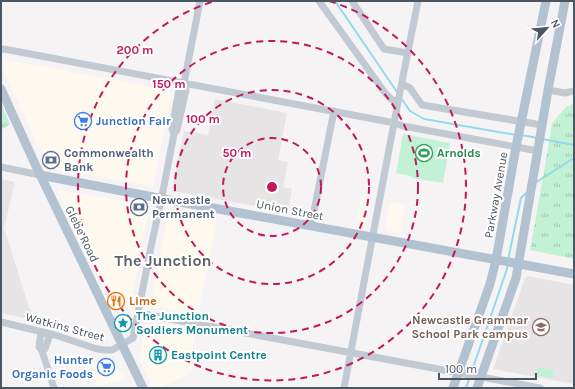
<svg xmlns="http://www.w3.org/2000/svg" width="575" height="389" font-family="Karla,sans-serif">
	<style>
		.commercial { fill: #fdf9ef }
		.education { fill: #e6e4e5 }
		.grass { fill: url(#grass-tufts) }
		.pitch { fill: #c3f1d5 }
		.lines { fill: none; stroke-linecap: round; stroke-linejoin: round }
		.stream { stroke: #90daee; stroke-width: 2 }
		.minor { stroke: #c1cad2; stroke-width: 7 }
		.major { stroke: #b3c2d1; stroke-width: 9 }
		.ring { fill: none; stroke: #c2185b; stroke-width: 2; stroke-dasharray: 7 5 }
		.labels { text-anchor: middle; stroke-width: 4; stroke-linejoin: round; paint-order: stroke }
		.shop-label { font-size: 12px; font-weight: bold; fill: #366cbe; stroke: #fff; text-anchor: start }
		.service-label { font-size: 12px; font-weight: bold; fill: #4e5e75; stroke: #fff; text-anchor: start }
		.leisure-label { font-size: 12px; font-weight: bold; fill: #27864d; stroke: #fff; text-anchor: start }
		.street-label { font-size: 12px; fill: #4a5661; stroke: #fff }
		.food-label { font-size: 12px; font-weight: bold; fill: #c56008; stroke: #fff; text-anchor: start }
		.culture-label { font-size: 12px; font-weight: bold; fill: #0d838f; stroke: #fff; text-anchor: start }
		.education-label { font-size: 12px; font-weight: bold; fill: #785e54; stroke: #fff; text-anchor: end }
		.district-label { font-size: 16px; font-weight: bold; fill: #5f6368; stroke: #fff }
		.centre { fill: #c2185b; stroke: #fff; stroke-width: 2 }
		.ring-label { font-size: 12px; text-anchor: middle; font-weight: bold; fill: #c2185b; stroke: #fff; stroke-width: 4; stroke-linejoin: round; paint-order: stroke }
	</style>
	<defs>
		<pattern id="grass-tufts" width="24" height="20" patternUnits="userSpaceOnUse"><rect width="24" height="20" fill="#c3f1d5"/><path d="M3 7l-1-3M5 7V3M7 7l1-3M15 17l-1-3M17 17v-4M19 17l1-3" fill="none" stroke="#a0c6b0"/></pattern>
	</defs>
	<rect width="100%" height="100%" fill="#f5f3f3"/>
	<path class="commercial" d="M1 59 169 90 172 94 153 186 48 168 1 65Z
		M60 190 147 205 149 209 131 302 110 299 58 191Z
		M361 196 371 198 365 227 356 225Z
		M390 202 406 205 400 233 387 231 385 227Z
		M169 210H170L217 219 198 315 150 306Z
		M146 325 195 335 190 361 201 365 190 371 189 374 160 388H153L139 360Z
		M90 361 123 371 126 378 98 387Z"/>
	<path class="education" d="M215 99 287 113 278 160 288 162 283 187 292 189 288 212 172 191 184 131 208 135Z
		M1 179 15 182 4 228 33 320 1 313Z
		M528 276 574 285V384L493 369 525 278Z"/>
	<path class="grass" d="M1 103 10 124 1 130Z
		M574 103V259L530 250 546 160 552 123 566 107Z"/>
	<path class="pitch" d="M403 134 450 143 443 183 412 178 411 176 396 173Z
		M538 367 554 370 553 378 536 375Z"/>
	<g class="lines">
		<path class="stream" d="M335 1 397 92
			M401 98 410 111 424 119 516 135
			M521 135 538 138
			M542 139 574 145
			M535 183 574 158
			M508 260 521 198 527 192
			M466 388 506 272 508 264"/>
		<path class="minor" d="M319 1 386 94 391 99 398 102
			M352 1 384 49 408 53
			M1 50 4 49 395 123 403 126 538 151
			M402 84 410 88 422 105 542 125
			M548 90 565 93 574 91
			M174 134 177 130 186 90 184 83 200 1
			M1 167 40 175
			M311 226 334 111
			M138 313 540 388
			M1 322 55 335 97 349 105 350H112L133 338 151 247 163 191 174 134 172 129 179 89 184 83
			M41 332 39 347 42 351 54 388
			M42 351 45 349 50 334
			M344 388 398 102 418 1"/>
		<path class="major" d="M1 89 35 164 143 388
			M40 175 153 197 574 274
			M453 388 490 284 496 260 516 147 546 1
			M477 388 516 278 548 90 565 1"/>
	</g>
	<g class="ring">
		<circle cx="272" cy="187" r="49"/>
		<circle cx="272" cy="187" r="97"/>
		<circle cx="272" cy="187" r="146"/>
		<path d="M329 1A194 194 0 1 1 215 1"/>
	</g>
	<defs>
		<g id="supermarket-ring" transform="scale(0.9)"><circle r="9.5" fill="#fff" stroke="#3f7fe0" stroke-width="1.5"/><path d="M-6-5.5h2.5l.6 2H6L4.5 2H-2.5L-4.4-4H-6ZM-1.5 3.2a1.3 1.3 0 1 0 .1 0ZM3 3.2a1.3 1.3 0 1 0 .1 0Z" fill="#3f7fe0"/></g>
		<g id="stadium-ring" transform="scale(0.9)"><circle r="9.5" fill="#fff" stroke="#2e9e5b" stroke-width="1.5"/><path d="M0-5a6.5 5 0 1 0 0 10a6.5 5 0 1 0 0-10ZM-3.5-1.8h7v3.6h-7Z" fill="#2e9e5b"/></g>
		<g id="bank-ring" transform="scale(0.9)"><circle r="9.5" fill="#fff" stroke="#5c6f8a" stroke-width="1.5"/><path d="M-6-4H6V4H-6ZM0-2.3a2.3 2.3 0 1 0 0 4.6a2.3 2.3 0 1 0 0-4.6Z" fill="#5c6f8a"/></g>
		<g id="restaurant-ring" transform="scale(0.9)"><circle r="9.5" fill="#fff" stroke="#e8710a" stroke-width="1.5"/><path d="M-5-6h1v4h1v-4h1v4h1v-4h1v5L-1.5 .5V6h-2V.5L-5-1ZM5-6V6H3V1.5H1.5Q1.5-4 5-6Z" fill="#e8710a"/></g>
		<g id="sight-ring" transform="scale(0.9)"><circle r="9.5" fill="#fff" stroke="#0f9aa8" stroke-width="1.5"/><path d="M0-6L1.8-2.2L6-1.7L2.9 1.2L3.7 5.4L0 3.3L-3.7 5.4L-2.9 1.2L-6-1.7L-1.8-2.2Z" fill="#0f9aa8"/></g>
		<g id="school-ring" transform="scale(0.9)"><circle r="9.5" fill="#fff" stroke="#8d6e63" stroke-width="1.5"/><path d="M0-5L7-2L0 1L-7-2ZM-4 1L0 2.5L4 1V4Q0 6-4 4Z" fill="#8d6e63"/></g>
		<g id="building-ring" transform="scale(0.9)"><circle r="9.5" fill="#fff" stroke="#0f9aa8" stroke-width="1.5"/><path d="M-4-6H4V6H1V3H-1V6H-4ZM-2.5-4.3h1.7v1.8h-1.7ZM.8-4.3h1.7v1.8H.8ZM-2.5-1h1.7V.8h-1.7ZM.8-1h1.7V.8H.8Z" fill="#0f9aa8"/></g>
	</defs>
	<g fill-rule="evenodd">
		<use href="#supermarket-ring" x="83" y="121"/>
		<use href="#stadium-ring" x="424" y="153"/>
		<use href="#bank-ring" x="51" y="160"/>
		<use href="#bank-ring" x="139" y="207"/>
		<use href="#restaurant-ring" x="116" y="301"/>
		<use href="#sight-ring" x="123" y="323"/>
		<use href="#school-ring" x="541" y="327"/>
		<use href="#building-ring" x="158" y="355"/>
		<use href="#supermarket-ring" x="106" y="367"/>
	</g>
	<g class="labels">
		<g class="shop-label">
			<text x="96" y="125">Junction Fair</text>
			<text x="93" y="364" text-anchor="end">Hunter<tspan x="93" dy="14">Organic Foods</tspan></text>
		</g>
		<g class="service-label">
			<text x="64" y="157">Commonwealth<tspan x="64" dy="14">Bank</tspan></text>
			<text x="152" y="204">Newcastle<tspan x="152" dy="14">Permanent</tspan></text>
		</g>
		<g class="leisure-label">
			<text x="437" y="157">Arnolds</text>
		</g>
		<g class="street-label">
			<text transform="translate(496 195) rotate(-80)" y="4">Parkway Avenue</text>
			<text transform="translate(290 210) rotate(11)" y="4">Union Street</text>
			<text transform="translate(82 234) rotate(64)" y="4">Glebe Road</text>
			<text transform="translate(65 327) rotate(15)" y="4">Watkins Street</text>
		</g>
		<g class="food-label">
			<text x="129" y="305">Lime</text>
		</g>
		<g class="culture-label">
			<text x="136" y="320">The Junction<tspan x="136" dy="14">Soldiers Monument</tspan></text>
			<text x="171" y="359">Eastpoint Centre</text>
		</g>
		<g class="education-label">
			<text x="528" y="324">Newcastle Grammar<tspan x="528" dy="14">School Park campus</tspan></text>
		</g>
		<g class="district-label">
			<text x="163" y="266">The Junction</text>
		</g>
	</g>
	<circle cx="272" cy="187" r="6" class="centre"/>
	<g class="ring-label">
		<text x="135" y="54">200 m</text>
		<text x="169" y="88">150 m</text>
		<text x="203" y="123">100 m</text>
		<text x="237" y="157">50 m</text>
	</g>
	<rect width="575" height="389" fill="none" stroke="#4a5661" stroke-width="4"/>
	<g transform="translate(547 28) rotate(63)" stroke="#ffffff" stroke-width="3" paint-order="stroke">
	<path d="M0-3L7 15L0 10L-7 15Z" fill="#4a5661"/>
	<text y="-6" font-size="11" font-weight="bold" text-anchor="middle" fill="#4a5661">N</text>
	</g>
	<path d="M439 373v6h97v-6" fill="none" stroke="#4a5661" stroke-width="2"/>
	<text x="445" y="373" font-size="12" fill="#4a5661" stroke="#ffffff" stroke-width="3" paint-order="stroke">100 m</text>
</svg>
